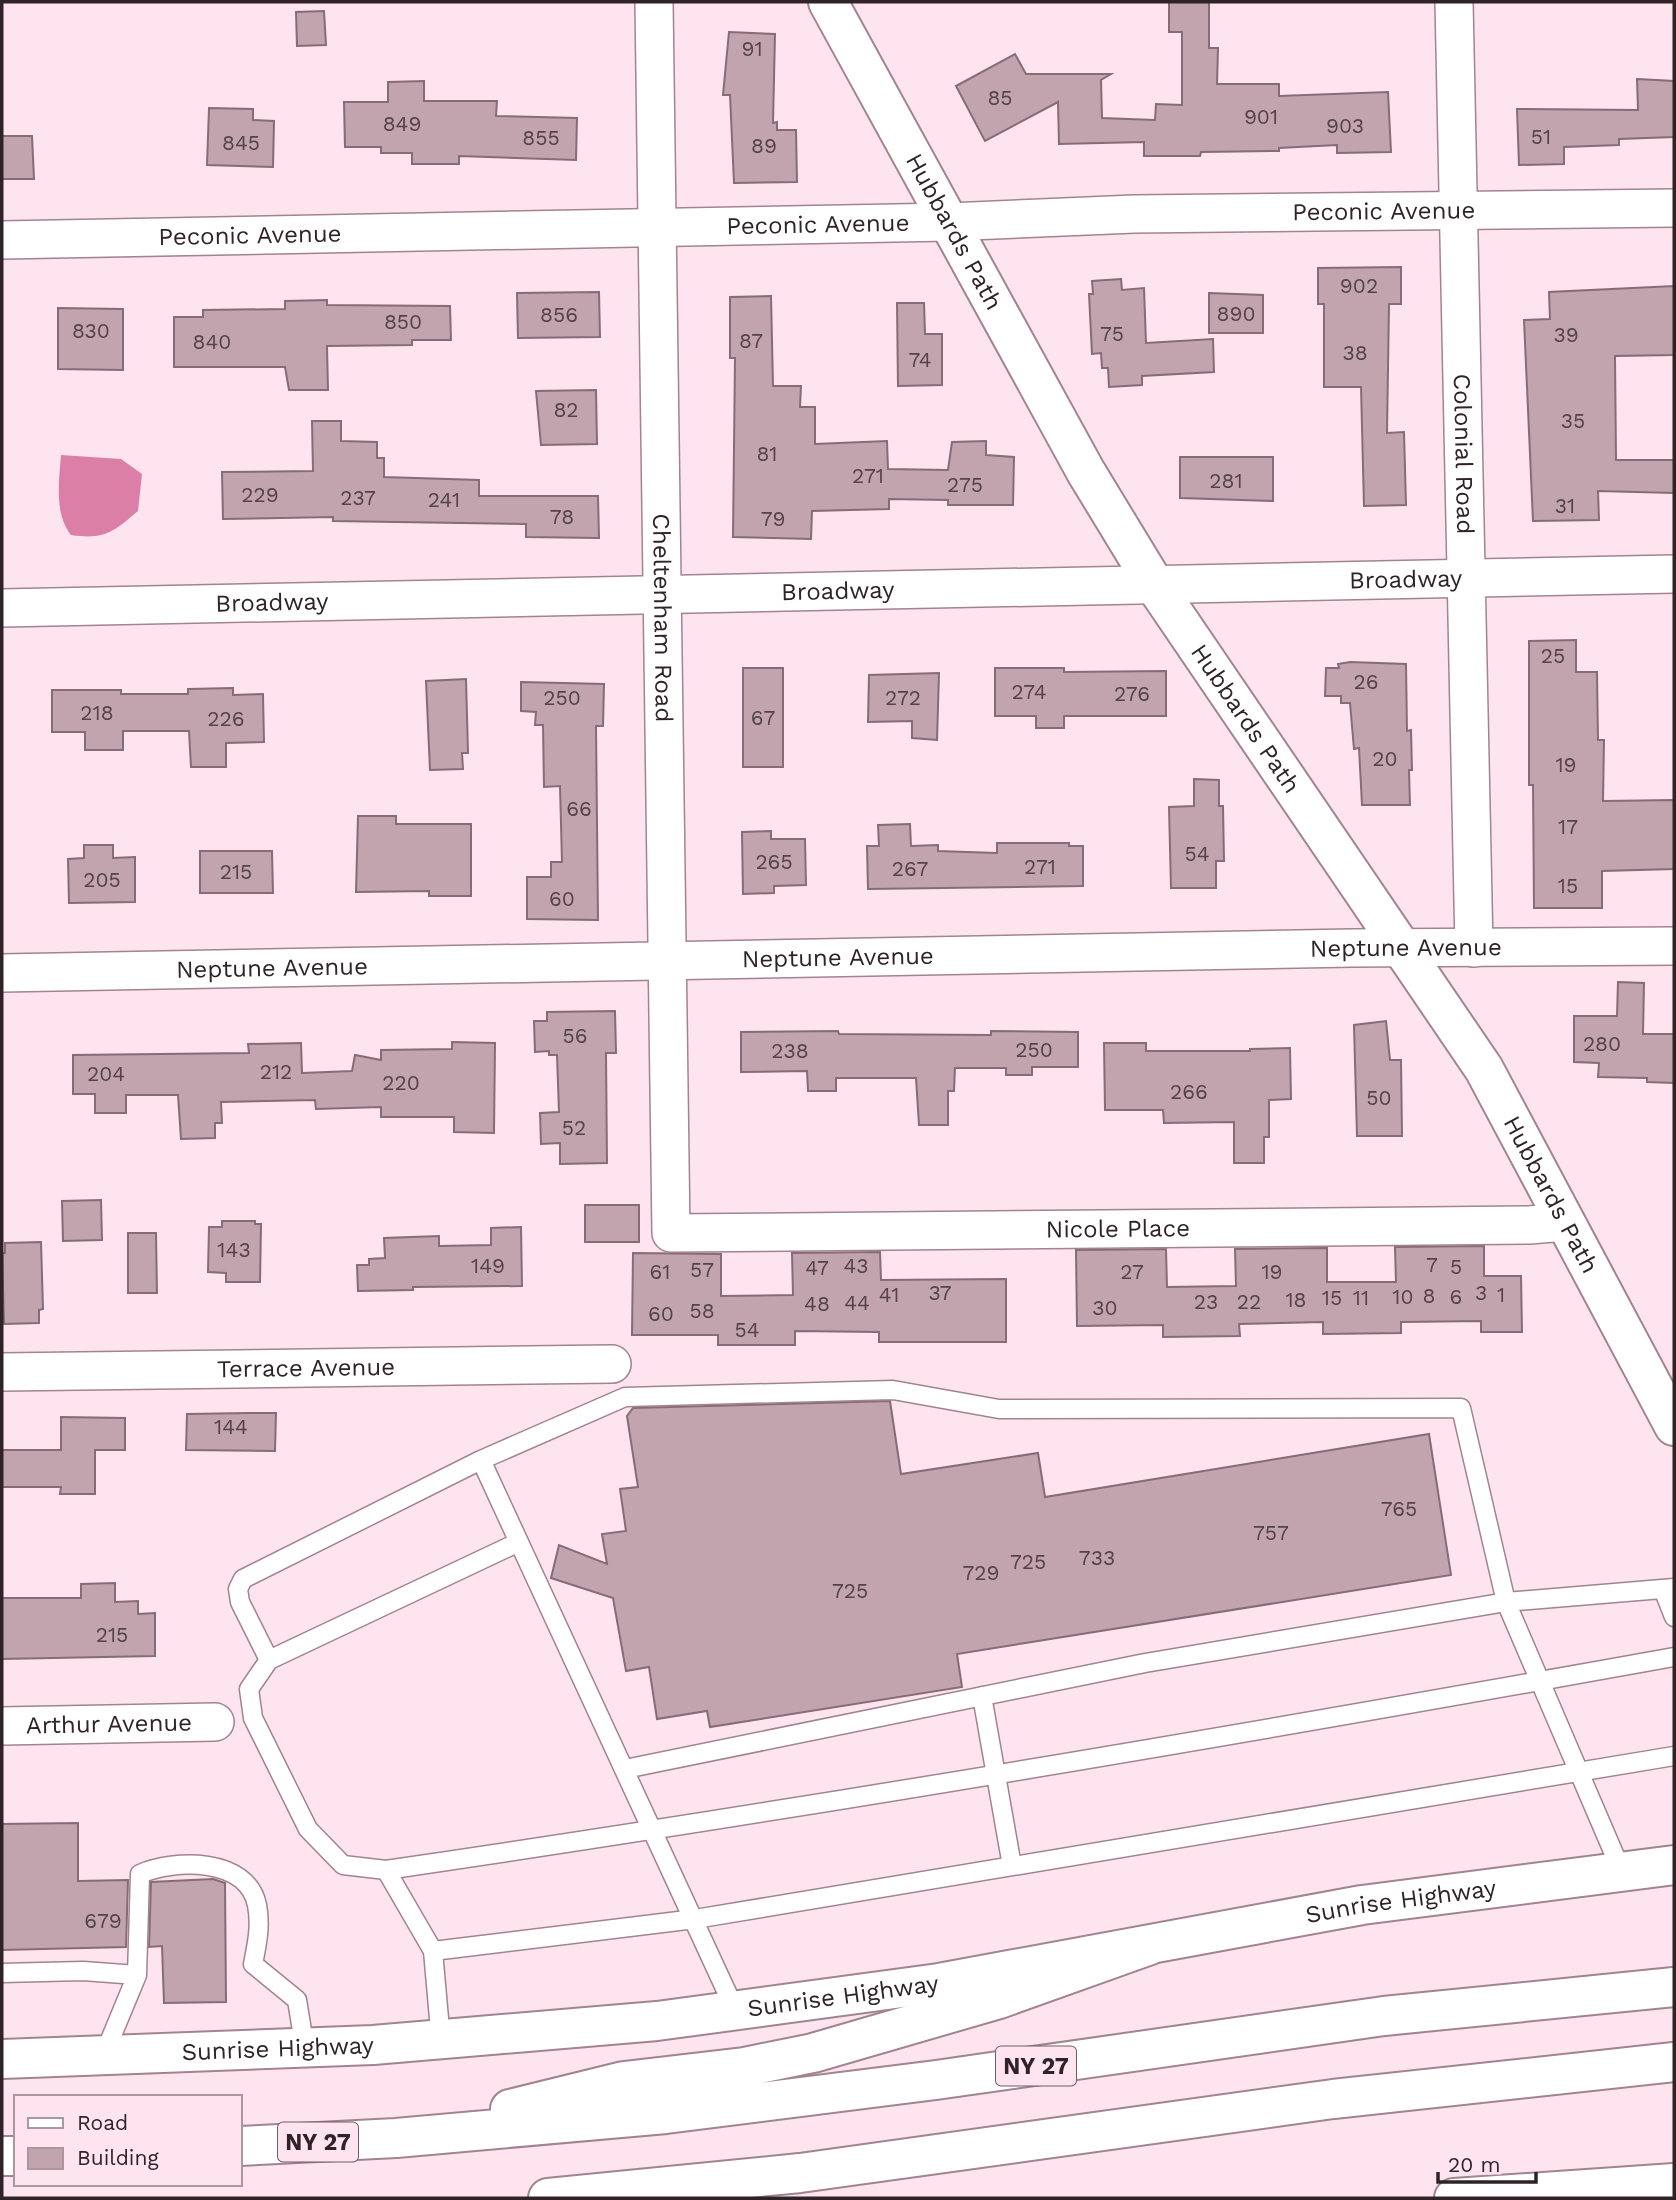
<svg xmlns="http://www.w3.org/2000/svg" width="1676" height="2200" font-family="'Work Sans',sans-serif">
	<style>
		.water { fill: #dc7fa7 }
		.building { fill: #c2a4af; stroke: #876b76; stroke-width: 2 }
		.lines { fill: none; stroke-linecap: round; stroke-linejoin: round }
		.service-casing { stroke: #a1848f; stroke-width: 21 }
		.minor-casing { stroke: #a1848f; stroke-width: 40 }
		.tertiary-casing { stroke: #a1848f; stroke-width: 42 }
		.secondary-casing { stroke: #a1848f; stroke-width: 42 }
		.motorway-casing { stroke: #a1848f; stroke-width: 42 }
		.service { stroke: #fff; stroke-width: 18 }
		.minor { stroke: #fff; stroke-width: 37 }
		.tertiary { stroke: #fff; stroke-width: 38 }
		.secondary { stroke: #fff; stroke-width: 38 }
		.motorway { stroke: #fff; stroke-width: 38 }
		.labels { text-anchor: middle; stroke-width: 5; stroke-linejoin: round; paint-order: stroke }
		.number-label { font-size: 21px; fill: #54434a }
		.shield { fill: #fee4ee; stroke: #6d5d63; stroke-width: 2 }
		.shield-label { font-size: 23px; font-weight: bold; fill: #2f2328 }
		.street-label { font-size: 24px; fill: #2f2328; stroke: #fee4ee }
	</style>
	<rect width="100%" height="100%" fill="#fee4ee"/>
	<path class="water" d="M61 455 121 459 142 474 138 511C113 532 105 540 71 535 54 513 59 482 61 455Z"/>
	<path class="building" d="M1169 2H1209V48H1218L1217 84H1279V96L1388 92 1391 152 1337 153V145L1279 148V151L1201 152 1200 156H1144V142L1059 144 1058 102 985 141 956 86 1015 54 1026 74H1111L1101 80 1102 118 1155 120 1156 104 1182 105V32H1169Z
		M324 11 326 45 297 46 296 12Z
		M729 32 775 34 773 123 777 122V130H796L797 182 734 183 730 95H723Z
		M1637 79 1674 81V137L1619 139V145L1564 147V164L1519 165 1517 109 1638 110Z
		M424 81V101H497L496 116 577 118 576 160 459 156V164H412V153H381V147H345L344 102H388V82Z
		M209 108 253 109V120L274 121 273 167 207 165Z
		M2 136H32L34 179H2Z
		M1401 267V304H1389L1387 433 1404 432 1406 505 1364 506 1361 387H1324V304H1318V268Z
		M1121 279 1122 290 1144 288 1146 343 1213 339 1214 372 1142 376V385L1109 387 1108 368H1102L1101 353 1092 354 1089 294H1093L1092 281Z
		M1674 286V355L1615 356 1616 460H1674V493L1598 491 1599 520 1533 521 1524 320 1550 319 1549 292Z
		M599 292 600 337 518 338 517 293Z
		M1209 293 1263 295V333H1209Z
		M771 296 773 386H801L800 407H815V444L887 441 888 469 948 470 952 442 986 441V455L1014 457 1013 505H948V500L889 499V509L812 511 811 539 733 537 735 358H730V297Z
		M327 300V305L450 306 451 340H412V345L327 346 328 390H289L285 367H174V317H203V310L285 309V301Z
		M897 303H924L925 334H942V385L898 386Z
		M58 308 123 309V370L58 369Z
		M596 390 597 444 541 445 536 391Z
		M312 421H341V441L377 442V458H384V477L479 480V496H598L599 538 526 537V524L333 521V517L223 519 222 472 313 471Z
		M1180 457H1273V501L1180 498Z
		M1576 640V672H1597L1598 740H1604L1603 801 1674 800V869L1602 871V908H1534L1533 785H1529V641Z
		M1350 662 1406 664 1407 731 1411 730 1412 770H1409L1410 805H1362L1359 748 1354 749 1350 703H1341V696H1325L1326 668H1339L1338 664Z
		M743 668H783V767H743Z
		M995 668H1064V672L1166 671V716H1064V728H1036V716H995Z
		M939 673 937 740 912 738V721L868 722 869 675Z
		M466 679 468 753H462L463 769 430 770 426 681Z
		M521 682 604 684 603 726H596L598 920 527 919V877H551V862H562L560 786 544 787 543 725H535L536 712 521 711Z
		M233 688V695L263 694 264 742 226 743V767H191L189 731H123V750H85V732H52V690H121V694H188V689Z
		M1194 779 1219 780V806H1223L1224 861H1216V888H1171L1169 807 1194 806Z
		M358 816H396V824H471V896H429V891L356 892Z
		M910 824 911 846 938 845V851L997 853V843H1069V846H1083V886L868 889 867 846H879L878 825Z
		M771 831V839H805L806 885 774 886V893L743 894 742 832Z
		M84 845H113V858L135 857V902L69 903 68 859 84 858Z
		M200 851H272L273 893H200Z
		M1618 982 1644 983 1643 1034H1674V1083L1647 1082V1078L1598 1077 1599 1063 1574 1062V1016H1617Z
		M615 1011 616 1053H606L607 1163 560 1164V1143L541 1144 540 1113 559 1112 557 1055H549V1051L535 1052 534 1021H547V1012Z
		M1386 1021 1390 1060H1401L1402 1136H1357L1354 1025Z
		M838 1031 839 1034 991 1035V1031L1078 1032V1067H1032V1075H1006V1068H955L954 1091H948V1125H919L916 1078H836V1091H808L807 1071 741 1072V1032Z
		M452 1042 495 1043 494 1133 454 1132V1117H381V1107L316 1109 315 1100 221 1102 222 1123H215V1138L181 1139 178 1095H126V1113H95V1094H73V1055L249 1053 248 1044 301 1043 302 1073 352 1071 355 1055 381 1060V1050L452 1049Z
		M1104 1043H1146V1051H1250V1049L1290 1048 1291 1099 1269 1100V1137H1264V1163H1234V1122L1164 1123 1163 1110H1105Z
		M101 1200 102 1240 63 1241 62 1201Z
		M585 1205H639V1242H585Z
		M222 1221H255V1224H261L260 1282H226V1273L208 1272 209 1227H222Z
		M521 1227 522 1286 413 1287V1290L358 1291 357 1265H369V1259L385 1258 384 1238 439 1236V1246L491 1245V1228Z
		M128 1233H156L157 1293H128Z
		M41 1242 43 1309 39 1310V1323L4 1324 2 1253H5V1243Z
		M1484 1246V1276H1521L1522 1332H1481V1321L1401 1322V1333L1323 1334V1322L1239 1324 1240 1336 1163 1337V1325L1077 1326 1076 1250 1166 1249 1167 1287 1236 1286 1235 1249 1327 1248V1282H1396L1395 1247Z
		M880 1252 881 1280 1006 1279V1342H879V1332L795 1331V1345H718V1335H632L633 1253 721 1254V1296L793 1295 792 1253Z
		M890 1401 901 1474 1038 1453 1045 1497 1429 1434 1451 1575 957 1654 962 1687 710 1727 707 1711 657 1719 649 1667 626 1671 613 1598 551 1578 559 1545 607 1564 602 1534 626 1531 620 1489 638 1487 627 1416 633 1408Z
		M249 1413H276L275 1451 186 1450 187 1414Z
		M61 1417 125 1418V1450H95V1494H60L61 1487H2V1450H61Z
		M115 1583V1602L138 1601V1614L155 1613V1656L2 1659V1598H81V1584Z
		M78 1823V1881L128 1880 126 1947 2 1950V1824Z
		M213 1879 225 1883 226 2002 164 2003 162 1946 149 1947 151 1882Z"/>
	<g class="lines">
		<g class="service-casing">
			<path id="service" d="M481 1460 736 2012
				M519 1542 269 1660 249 1689 253 1718 308 1829 343 1865 386 1870C817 1807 1246 1734 1674 1657
				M1663 1589 1674 1617
				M269 1660 240 1602 238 1589 243 1579 481 1460 625 1397 893 1390 999 1409 1461 1408 1506 1602 1621 1870
				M982 1696 1012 1866
				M625 1769 1145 1663 1506 1602 1674 1588
				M386 1870 433 1951 695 1919 1674 1756
				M433 1951 441 2041
				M2 1973 83 1971 137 1975
				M103 2057 137 1975 140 1874C174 1859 247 1857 257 1905 261 1926 257 1944 253 1964L297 2000 305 2049"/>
		</g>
		<g class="minor-casing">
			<g id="minor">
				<path id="s1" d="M654 2 671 1233 1529 1225 1565 1222"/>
				<path id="s2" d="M1454 2 1474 948"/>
				<path id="s3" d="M2 240 948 222 1134 214 1674 208"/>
				<path id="s4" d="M2 608 1674 574"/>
				<path id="s5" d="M2 973 1352 948 1674 946"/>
				<path id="s6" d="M2 1372 612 1364"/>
				<path id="s7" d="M2 1726 215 1722"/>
			</g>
		</g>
		<g class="tertiary-casing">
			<g id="tertiary">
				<path id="s8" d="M828 2 1086 472 1156 587 1484 1069 1674 1426"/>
			</g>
		</g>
		<g class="secondary-casing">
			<g id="secondary">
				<path id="s9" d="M2 2059 373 2045 657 2021 939 1983 1362 1905 1674 1865"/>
				<path d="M1454 2198 1674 2183"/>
			</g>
		</g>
		<g class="motorway-casing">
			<path id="motorway" d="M510 2109 624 2081 744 2067 813 2053 999 1999 1150 1945
				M240 2146 396 2138 666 2114 936 2080 1384 2016 1674 1987
				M2 2156H16
				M548 2198 800 2173 1333 2099 1674 2062"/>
		</g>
		<use href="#service" class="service"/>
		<use href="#minor" class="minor"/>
		<use href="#tertiary" class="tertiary"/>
		<use href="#secondary" class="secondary"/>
		<use href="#motorway" class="motorway"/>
	</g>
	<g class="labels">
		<g class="number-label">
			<text x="752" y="56">91</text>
			<text x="1000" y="105">85</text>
			<text x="1261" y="124">901</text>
			<text x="402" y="131">849</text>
			<text x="1345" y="133">903</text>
			<text x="1541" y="144">51</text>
			<text x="541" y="145">855</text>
			<text x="241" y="150">845</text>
			<text x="764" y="153">89</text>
			<text x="1359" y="293">902</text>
			<text x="1236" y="321">890</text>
			<text x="559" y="322">856</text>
			<text x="403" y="329">850</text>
			<text x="91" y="338">830</text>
			<text x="1112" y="341">75</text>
			<text x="1566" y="342">39</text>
			<text x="751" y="348">87</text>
			<text x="212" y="349">840</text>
			<text x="1355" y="360">38</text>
			<text x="920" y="367">74</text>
			<text x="566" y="417">82</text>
			<text x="1573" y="428">35</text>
			<text x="767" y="461">81</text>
			<text x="868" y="483">271</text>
			<text x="1226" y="488">281</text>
			<text x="965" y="492">275</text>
			<text x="260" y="502">229</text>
			<text x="358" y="505">237</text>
			<text x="444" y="507">241</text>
			<text x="1565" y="513">31</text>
			<text x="562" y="524">78</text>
			<text x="773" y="526">79</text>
			<text x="1553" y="663">25</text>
			<text x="1366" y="689">26</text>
			<text x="1029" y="699">274</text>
			<text x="1132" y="701">276</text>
			<text x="562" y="705">250</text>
			<text x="903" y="705">272</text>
			<text x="97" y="720">218</text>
			<text x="763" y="725">67</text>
			<text x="226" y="726">226</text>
			<text x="1385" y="766">20</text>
			<text x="1566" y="772">19</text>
			<text x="579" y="816">66</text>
			<text x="1568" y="834">17</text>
			<text x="1197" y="861">54</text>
			<text x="774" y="869">265</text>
			<text x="1040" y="874">271</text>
			<text x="910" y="876">267</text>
			<text x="236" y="879">215</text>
			<text x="102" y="887">205</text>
			<text x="1568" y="893">15</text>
			<text x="562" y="906">60</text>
			<text x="575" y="1043">56</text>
			<text x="1602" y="1051">280</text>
			<text x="1034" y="1057">250</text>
			<text x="790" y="1058">238</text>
			<text x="276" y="1079">212</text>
			<text x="106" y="1081">204</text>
			<text x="401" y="1090">220</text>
			<text x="1189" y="1099">266</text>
			<text x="1379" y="1105">50</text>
			<text x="574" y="1135">52</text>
			<text x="234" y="1257">143</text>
			<text x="1432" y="1272">7</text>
			<text x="488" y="1273">149</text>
			<text x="856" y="1273">43</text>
			<text x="1456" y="1274">5</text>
			<text x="817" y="1275">47</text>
			<text x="702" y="1277">57</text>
			<text x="660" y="1279">61</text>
			<text x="1132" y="1279">27</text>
			<text x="1272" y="1279">19</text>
			<text x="940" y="1300">37</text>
			<text x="1481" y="1300">3</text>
			<text x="889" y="1302">41</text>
			<text x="1501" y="1302">1</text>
			<text x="1429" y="1303">8</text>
			<text x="1403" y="1304">10</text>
			<text x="1456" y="1304">6</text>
			<text x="1332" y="1305">15</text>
			<text x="1361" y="1305">11</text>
			<text x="1296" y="1307">18</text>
			<text x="1206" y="1309">23</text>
			<text x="1249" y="1309">22</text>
			<text x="857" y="1310">44</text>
			<text x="817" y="1311">48</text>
			<text x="1105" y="1315">30</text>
			<text x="702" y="1318">58</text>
			<text x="661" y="1321">60</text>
			<text x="747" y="1337">54</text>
			<text x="231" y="1434">144</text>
			<text x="1399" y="1516">765</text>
			<text x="1271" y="1540">757</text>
			<text x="1097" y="1565">733</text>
			<text x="1028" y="1569">725</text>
			<text x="981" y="1580">729</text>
			<text x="850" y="1598">725</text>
			<text x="112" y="1642">215</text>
			<text x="103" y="1928">679</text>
		</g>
		<g class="shield">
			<rect x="996" y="2046.5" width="80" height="39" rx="5"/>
			<rect x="278" y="2122.5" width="80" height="39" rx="5"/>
		</g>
		<g class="shield-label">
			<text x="1036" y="2074">NY 27</text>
			<text x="318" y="2150">NY 27</text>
		</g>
		<g class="street-label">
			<text dy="8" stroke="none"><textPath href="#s3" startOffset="1382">Peconic Avenue</textPath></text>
			<text dy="8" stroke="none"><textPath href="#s3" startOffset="816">Peconic Avenue</textPath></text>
			<text dy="8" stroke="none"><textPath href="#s8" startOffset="262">Hubbards Path</textPath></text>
			<text dy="8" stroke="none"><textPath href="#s3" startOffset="248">Peconic Avenue</textPath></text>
			<text dy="8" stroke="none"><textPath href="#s2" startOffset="452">Colonial Road</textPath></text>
			<text dy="8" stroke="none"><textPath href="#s4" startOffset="1404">Broadway</textPath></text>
			<text dy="8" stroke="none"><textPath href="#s4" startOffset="836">Broadway</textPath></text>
			<text dy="8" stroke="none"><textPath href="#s4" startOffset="270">Broadway</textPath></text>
			<text dy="8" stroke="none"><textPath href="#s1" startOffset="616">Cheltenham Road</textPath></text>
			<text dy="8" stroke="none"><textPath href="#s8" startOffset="830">Hubbards Path</textPath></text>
			<text dy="8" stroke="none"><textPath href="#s5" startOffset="1404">Neptune Avenue</textPath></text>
			<text dy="8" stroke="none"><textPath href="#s5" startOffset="836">Neptune Avenue</textPath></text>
			<text dy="8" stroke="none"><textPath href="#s5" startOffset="270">Neptune Avenue</textPath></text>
			<text dy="8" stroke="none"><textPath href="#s8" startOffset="1396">Hubbards Path</textPath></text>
			<text dy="8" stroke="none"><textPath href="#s1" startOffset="1678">Nicole Place</textPath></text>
			<text dy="8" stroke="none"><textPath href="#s6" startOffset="304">Terrace Avenue</textPath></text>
			<text dy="8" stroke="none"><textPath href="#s7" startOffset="107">Arthur Avenue</textPath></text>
			<text dy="8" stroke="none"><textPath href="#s9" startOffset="1410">Sunrise Highway</textPath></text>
			<text dy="8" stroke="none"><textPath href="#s9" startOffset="844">Sunrise Highway</textPath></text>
			<text dy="8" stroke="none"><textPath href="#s9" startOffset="276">Sunrise Highway</textPath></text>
		</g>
	</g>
	<rect width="1676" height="2200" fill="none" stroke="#2f2328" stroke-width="7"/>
	<rect x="14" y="2095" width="228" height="91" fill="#fee4ee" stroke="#ab979f" stroke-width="2"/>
	<rect x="28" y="2118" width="35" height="10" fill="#ffffff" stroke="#ab979f" stroke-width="2"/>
	<text x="77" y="2130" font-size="21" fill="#2f2328">Road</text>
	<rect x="28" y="2148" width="35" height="21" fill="#c2a4af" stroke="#ab979f" stroke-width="2"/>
	<text x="77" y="2165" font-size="21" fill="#2f2328">Building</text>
	<path d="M1438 2172v10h98v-10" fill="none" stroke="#2f2328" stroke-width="3.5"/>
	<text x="1448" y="2172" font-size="21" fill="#2f2328" stroke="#fee4ee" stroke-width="5" paint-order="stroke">20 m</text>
</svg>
